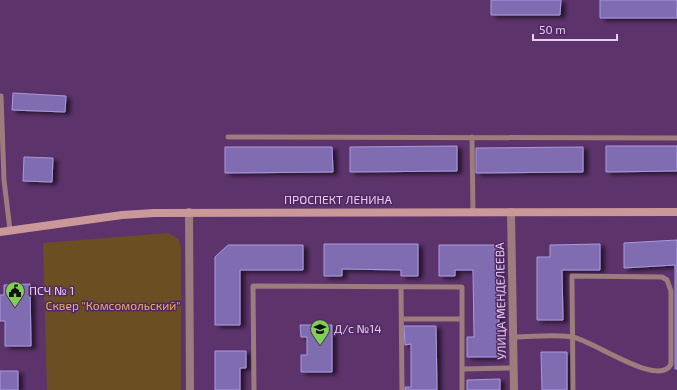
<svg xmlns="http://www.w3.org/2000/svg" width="677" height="390" font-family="'Exo 2',sans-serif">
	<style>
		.green { fill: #6b4f22 }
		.building { fill: #806db1; stroke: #ab98e0; filter: url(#shadow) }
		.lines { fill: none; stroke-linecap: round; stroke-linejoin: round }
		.lane { stroke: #9c7c7d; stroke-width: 5 }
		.street { stroke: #9c7c7d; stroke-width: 8 }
		.secondary { stroke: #cb989a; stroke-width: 8 }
		.labels { text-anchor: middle; stroke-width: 3; stroke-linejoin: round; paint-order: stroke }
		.street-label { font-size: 12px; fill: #e6cef0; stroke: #512861 }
		.poi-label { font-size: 12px; fill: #e6cef0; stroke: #512861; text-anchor: start }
		.park-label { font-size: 12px; fill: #eab35f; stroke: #512861 }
	</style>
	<defs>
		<filter id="shadow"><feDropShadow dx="4.5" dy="2.5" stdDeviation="2" flood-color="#0009"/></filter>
	</defs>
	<rect width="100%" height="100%" fill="#5d336c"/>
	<path class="green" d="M168 233 178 239 181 248V390H47L43 243Z"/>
	<path class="building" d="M491 0H561L560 15H491Z
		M600 0H677V18H600Z
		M13 93 66 96 65 112 12 110Z
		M457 146V171L350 172V147Z
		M606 146H677V171L606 172Z
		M225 147H332L333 172 225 173Z
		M583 147V172L476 173V148Z
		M24 157 53 158 52 182 23 181Z
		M677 240V369H675V265L624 268V243Z
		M324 244H418V276H401V270L342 269V276H324Z
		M600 244V270H562L563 320H537V257H550V245Z
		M228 245H303V270H240V325H215V257Z
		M439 245H499V357H467V337H474L473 270H455V276H439Z
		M30 284 31 346H5V321H0V295H4V285Z
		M300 325H332V372H301V355H307V337H301Z
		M404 326H436L437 390H405V387H411V344L405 345Z
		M215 351H246V368H240V390H215Z
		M541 352H567V390H542Z
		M0 371H18V390H0Z
		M500 379V390H467V380Z"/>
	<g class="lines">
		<path class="lane" d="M1 96 4 180 10 230
			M228 137 677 138
			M472 137 473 213
			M401 287 402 390
			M402 319H462
			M514 337C533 337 553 334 572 337 591 339 660 389 671 364V291L667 280 662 277 572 276 573 390
			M462 369 514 368
			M254 390 253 286 462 287V390"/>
		<path class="street" d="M189 212 190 390
			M511 212 514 390"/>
		<path class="secondary" d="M0 232 122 215 154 213 677 212"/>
	</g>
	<defs>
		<g id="civic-pin" transform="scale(1)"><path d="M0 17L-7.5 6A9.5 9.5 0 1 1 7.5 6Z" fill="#7fd052" stroke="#512861"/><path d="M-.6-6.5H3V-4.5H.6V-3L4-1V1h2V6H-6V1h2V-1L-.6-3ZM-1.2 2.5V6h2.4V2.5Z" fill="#111"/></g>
		<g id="school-pin" transform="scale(1)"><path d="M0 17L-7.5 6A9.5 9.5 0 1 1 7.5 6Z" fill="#7fd052" stroke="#512861"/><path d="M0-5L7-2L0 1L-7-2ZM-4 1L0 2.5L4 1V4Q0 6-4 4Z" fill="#111"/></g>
	</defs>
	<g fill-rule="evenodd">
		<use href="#civic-pin" x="15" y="291"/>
		<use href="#school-pin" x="320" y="329"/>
	</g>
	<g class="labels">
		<g class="street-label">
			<text x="338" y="204">ПРОСПЕКТ ЛЕНИНА</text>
			<text transform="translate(501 301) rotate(-91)" y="4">УЛИЦА МЕНДЕЛЕЕВА</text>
		</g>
		<g class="poi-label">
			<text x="29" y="295">ПСЧ № 1</text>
			<text x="334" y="333">Д/с №14</text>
		</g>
		<g class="park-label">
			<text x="113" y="310">Сквер "Комсомольский"</text>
		</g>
	</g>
	<path d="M533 34v6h84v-6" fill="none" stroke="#e6cef0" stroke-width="2"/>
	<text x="539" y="34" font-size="12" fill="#e6cef0" stroke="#512861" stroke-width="3" paint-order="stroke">50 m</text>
</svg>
